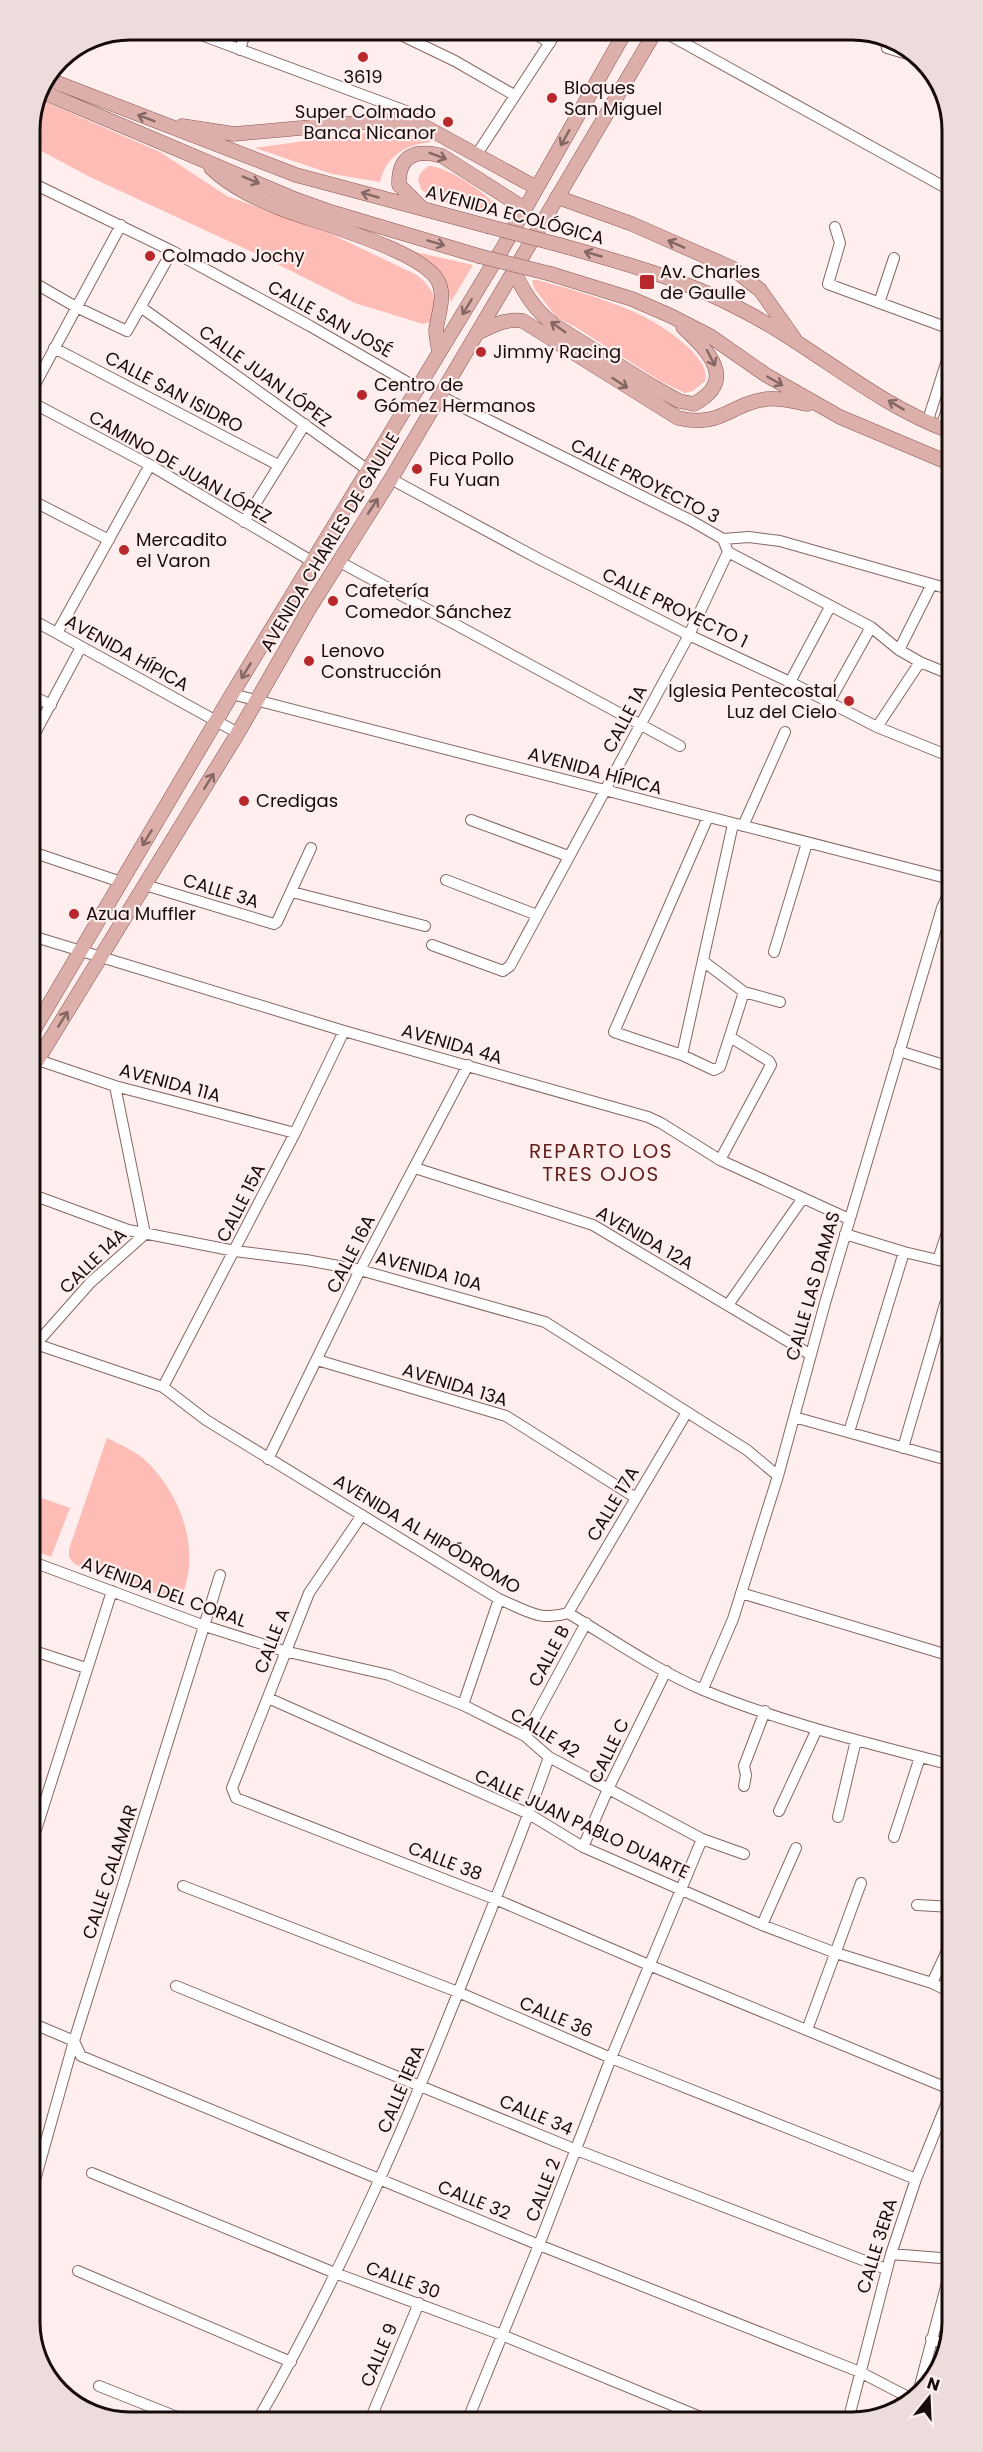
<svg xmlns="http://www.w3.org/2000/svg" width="983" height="2452" font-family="Poppins,sans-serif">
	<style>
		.green { fill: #febcb6 }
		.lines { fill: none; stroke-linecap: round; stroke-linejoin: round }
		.minor-casing { stroke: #866764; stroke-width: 12 }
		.major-casing { stroke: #8a544f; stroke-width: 15 }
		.minor { stroke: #fff; stroke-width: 10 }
		.major { stroke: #ddafab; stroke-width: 14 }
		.major-bridge-casing { stroke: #8a544f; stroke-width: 15; stroke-linecap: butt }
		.major-bridge { stroke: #ddafab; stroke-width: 14 }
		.oneway { stroke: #846663 }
		.poi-dot { fill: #b7272c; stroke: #feefee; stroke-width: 2 }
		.labels { text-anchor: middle; stroke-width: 4.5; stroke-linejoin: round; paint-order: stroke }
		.poi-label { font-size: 18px; fill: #180c0b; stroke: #feefee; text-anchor: start }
		.street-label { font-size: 18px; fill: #180c0b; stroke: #feefee }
		.neighbourhood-label { font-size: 20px; letter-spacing: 1.5px; fill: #65201e; stroke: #feefee }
		.rim { fill: none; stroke: #180c0b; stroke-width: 3 }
	</style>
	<rect width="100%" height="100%" fill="#feefee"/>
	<path class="green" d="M41 100 160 152 227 196 331 234 415 274C432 285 441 303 431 322L423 324 355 303 263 257 90 177 30 145V124Z
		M368 132 427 136 431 142C405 145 386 156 380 182L332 174 255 148Z
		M429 166C449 167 486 193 499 208L496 216 432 199 421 189 418 179 422 171Z
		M389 246 473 265 451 302C441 262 425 261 389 246Z
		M532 280H538C569 289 602 298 632 311 652 319 713 355 705 381L693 391 685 393 660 381 577 328 556 317 534 288Z
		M107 1438C121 1445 136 1451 147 1462 176 1490 195 1535 188 1575 186 1584 183 1594 180 1602L74 1564 69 1557V1549Z
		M42 1498 70 1508 51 1557 33 1550V1520Z"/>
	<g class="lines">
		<g class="minor-casing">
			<path id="minor" d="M664 32 948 189
				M534 33 550 43
				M401 35 455 61 514 95
				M204 36 406 111 422 125
				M886 40 887 48 918 57
				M240 50 244 36
				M477 154 556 33
				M30 182 172 251 310 326 419 389
				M835 227 840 243 828 284 948 328
				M31 281 76 307 127 331 172 251
				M879 303 894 258
				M142 308 368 470
				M54 348 278 465
				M31 392 121 225
				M440 396 690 520 723 539 749 537 780 541 949 589
				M31 402 150 465 313 562
				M927 423 948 357
				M941 428 948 406
				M391 479 537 558 689 635 790 682 877 727 949 756
				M31 500 109 540
				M244 522 305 424
				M728 552 871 627 899 650 920 662 949 674
				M338 561 680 746
				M31 619 238 733
				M57 633 150 465
				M899 650 932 584
				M790 682 830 607
				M232 694 950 879
				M31 695 51 705
				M828 704 871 627
				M877 727 920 662
				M32 739 81 647
				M471 820 568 856
				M743 826 785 732
				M32 852 121 882
				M446 880 537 915
				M145 885 274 924 277 922 311 848
				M292 892 425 926
				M32 936 344 1031 648 1117 661 1123 720 1160 849 1219
				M432 945 503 971 510 966 689 635 728 552 723 539
				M774 952 807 843
				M703 961 744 992 720 1067 714 1070 682 1055 614 1032 708 817
				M744 992 780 1002
				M899 1051 950 1067
				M682 1055 733 824
				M38 1060 115 1086 295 1133
				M720 1160 771 1065 769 1061 730 1037
				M415 1168 593 1225 811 1355
				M33 1195 128 1230 235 1251 306 1260 360 1270 545 1322 747 1450 778 1476
				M845 1234 904 1252 951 1263
				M938 1260 950 1223
				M728 1305 803 1198
				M33 1343 163 1387 206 1420 499 1599C525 1610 540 1622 568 1613 612 1639 656 1670 703 1690 783 1723 868 1743 952 1765
				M36 1344 90 1283 145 1234 115 1086
				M317 1360 506 1416 636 1498
				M163 1387 295 1133 344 1031
				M794 1417 951 1461
				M849 1432 904 1252
				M903 1448 945 1304
				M268 1459 360 1270 468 1065
				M362 1515 309 1593 232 1788 236 1798 495 1899 649 1965 952 2090
				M33 1562 205 1626 284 1651 389 1675 463 1705 525 1736 549 1757 702 1839 744 1854
				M741 1593 951 1656
				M568 1613 687 1412
				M34 1651 86 1668
				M703 1689 733 1619 778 1476 825 1303 942 908 950 890
				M268 1698 529 1814 583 1847 762 1925 836 1953 932 1983 952 1993
				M463 1705 499 1599
				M525 1736 586 1623
				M744 1786 746 1775 744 1766 765 1711
				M779 1811 817 1729
				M838 1817 856 1740
				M34 1836 112 1591
				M894 1837 920 1757
				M583 1847 608 1789 666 1671
				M183 1886 458 1992 611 2058 916 2179
				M917 1905 952 1907
				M762 1925 796 1848
				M932 1983 952 1940
				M176 1986 574 2149 886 2269
				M34 2024 74 2041 81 2056 539 2245 860 2372 910 2398
				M807 2030 861 1883
				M92 2173 335 2273 502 2335 703 2418
				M35 2180 74 2041 220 1575
				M891 2254 953 2259
				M78 2271 291 2362
				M931 2339 945 2344
				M99 2386 187 2421
				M918 2393 953 2260
				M849 2417 891 2254 916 2179 952 2090
				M468 2419 539 2245 611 2058 702 1839
				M370 2420 419 2303
				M257 2421C342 2274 409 2118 471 1960 498 1893 525 1826 549 1757"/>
		</g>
		<g class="major-casing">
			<path id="major" d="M50 80 296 175 487 226
				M45 93 292 198 331 212 479 256
				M182 126 234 134 367 122 391 121 422 125 537 188
				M211 168C231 187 257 199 282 209 316 222 423 251 438 281 446 296 438 314 436 330 436 337 438 345 439 352
				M557 197 632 224 732 268 760 290 794 338
				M422 208 399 185C398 155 416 149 442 156L525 209
				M560 245C621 262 683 279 740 309 812 345 873 403 949 431
				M514 272C525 294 535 310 554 325L652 386 679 401 694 404C738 380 708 351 683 327
				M551 274 632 299 671 316 710 336 766 375 840 417 949 463
				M477 333C493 326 505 318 523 321L678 418C723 428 729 404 767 399 780 397 795 402 808 404
				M32 1033 232 694 504 246 625 32
				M32 1069 238 733 309 609 391 479 655 32"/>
		</g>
		<use href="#minor" class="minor"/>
		<use href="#major" class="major"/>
		<g class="major-bridge-casing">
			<path id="major-bridge" d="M487 226 560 245
				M479 256 551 274"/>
		</g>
		<use href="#major-bridge" class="major-bridge"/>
	</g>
	<defs><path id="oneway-shaft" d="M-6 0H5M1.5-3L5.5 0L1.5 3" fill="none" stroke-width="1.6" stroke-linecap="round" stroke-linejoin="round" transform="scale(1.5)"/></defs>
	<g class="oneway">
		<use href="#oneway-shaft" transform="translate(146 118) rotate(-159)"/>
		<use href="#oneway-shaft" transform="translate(565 138) rotate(119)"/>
		<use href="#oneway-shaft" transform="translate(438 156) rotate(21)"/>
		<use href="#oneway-shaft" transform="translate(251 180) rotate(23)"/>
		<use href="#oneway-shaft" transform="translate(370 195) rotate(-164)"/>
		<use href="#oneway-shaft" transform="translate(436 243) rotate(17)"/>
		<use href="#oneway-shaft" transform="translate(676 244) rotate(-156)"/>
		<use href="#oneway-shaft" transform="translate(593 254) rotate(-164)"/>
		<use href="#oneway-shaft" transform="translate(467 307) rotate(121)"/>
		<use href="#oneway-shaft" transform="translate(558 327) rotate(-145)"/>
		<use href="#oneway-shaft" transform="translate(711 358) rotate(63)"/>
		<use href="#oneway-shaft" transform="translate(775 381) rotate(30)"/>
		<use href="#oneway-shaft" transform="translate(620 383) rotate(33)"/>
		<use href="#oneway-shaft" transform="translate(896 405) rotate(-149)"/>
		<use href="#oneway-shaft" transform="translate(373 506) rotate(-57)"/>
		<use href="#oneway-shaft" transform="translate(246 671) rotate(121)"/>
		<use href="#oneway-shaft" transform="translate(209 781) rotate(-58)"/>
		<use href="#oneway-shaft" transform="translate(147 838) rotate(121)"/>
		<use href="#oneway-shaft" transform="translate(63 1019) rotate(-58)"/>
	</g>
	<g class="poi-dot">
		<circle cx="363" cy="57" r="6"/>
		<circle cx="552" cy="98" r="6"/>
		<circle cx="448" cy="122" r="6"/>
		<circle cx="150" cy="256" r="6"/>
		<rect x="639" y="274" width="16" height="16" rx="3"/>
		<circle cx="481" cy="352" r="6"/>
		<circle cx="362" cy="395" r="6"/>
		<circle cx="417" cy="469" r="6"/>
		<circle cx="124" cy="550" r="6"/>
		<circle cx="333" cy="601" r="6"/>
		<circle cx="309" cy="661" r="6"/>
		<circle cx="849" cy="701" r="6"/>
		<circle cx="244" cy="801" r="6"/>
		<circle cx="74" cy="914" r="6"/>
	</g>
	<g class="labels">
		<g class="poi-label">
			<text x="363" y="83" text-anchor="middle">3619</text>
			<text x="564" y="94">Bloques<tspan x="564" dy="21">San Miguel</tspan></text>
			<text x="436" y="118" text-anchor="end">Super Colmado<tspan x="436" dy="21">Banca Nicanor</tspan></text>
			<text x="162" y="262">Colmado Jochy</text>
			<text x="660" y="278">Av. Charles<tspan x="660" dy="21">de Gaulle</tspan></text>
			<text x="493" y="358">Jimmy Racing</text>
			<text x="374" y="391">Centro de<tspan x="374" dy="21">Gómez Hermanos</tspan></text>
			<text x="429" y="465">Pica Pollo<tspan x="429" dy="21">Fu Yuan</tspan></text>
			<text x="136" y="546">Mercadito<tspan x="136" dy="21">el Varon</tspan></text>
			<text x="345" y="597">Cafetería<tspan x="345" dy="21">Comedor Sánchez</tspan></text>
			<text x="321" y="657">Lenovo<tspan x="321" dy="21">Construcción</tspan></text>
			<text x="837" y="697" text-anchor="end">Iglesia Pentecostal<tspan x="837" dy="21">Luz del Cielo</tspan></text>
			<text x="256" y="807">Credigas</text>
			<text x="86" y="920">Azua Muffler</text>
		</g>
		<g class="street-label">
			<text transform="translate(515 215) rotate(15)" y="6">AVENIDA ECOLÓGICA</text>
			<text transform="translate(330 319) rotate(29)" y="6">CALLE SAN JOSÉ</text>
			<text transform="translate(265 376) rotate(36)" y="6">CALLE JUAN LÓPEZ</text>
			<text transform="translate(174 392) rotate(28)" y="6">CALLE SAN ISIDRO</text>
			<text transform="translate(180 467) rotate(30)" y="6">CAMINO DE JUAN LÓPEZ</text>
			<text transform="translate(645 481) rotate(27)" y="6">CALLE PROYECTO 3</text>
			<text transform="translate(330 542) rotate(-59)" y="6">AVENIDA CHARLES DE GAULLE</text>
			<text transform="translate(675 608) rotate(26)" y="6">CALLE PROYECTO 1</text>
			<text transform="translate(127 653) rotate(29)" y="6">AVENIDA HÍPICA</text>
			<text transform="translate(625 719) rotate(-62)" y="6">CALLE 1A</text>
			<text transform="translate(595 771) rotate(15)" y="6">AVENIDA HÍPICA</text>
			<text transform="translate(221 891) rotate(17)" y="6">CALLE 3A</text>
			<text transform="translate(452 1044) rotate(16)" y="6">AVENIDA 4A</text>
			<text transform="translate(170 1083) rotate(15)" y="6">AVENIDA 11A</text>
			<text transform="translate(241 1203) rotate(-63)" y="6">CALLE 15A</text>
			<text transform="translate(645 1238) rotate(30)" y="6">AVENIDA 12A</text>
			<text transform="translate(351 1254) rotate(-63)" y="6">CALLE 16A</text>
			<text transform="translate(93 1261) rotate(-44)" y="6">CALLE 14A</text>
			<text transform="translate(429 1271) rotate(15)" y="6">AVENIDA 10A</text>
			<text transform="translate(813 1286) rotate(-74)" y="6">CALLE LAS DAMAS</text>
			<text transform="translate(455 1385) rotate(17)" y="6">AVENIDA 13A</text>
			<text transform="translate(613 1504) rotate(-59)" y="6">CALLE 17A</text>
			<text transform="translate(427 1534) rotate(31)" y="6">AVENIDA AL HIPÓDROMO</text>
			<text transform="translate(164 1592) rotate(20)" y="6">AVENIDA DEL CORAL</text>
			<text transform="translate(272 1641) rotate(-69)" y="6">CALLE A</text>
			<text transform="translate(549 1656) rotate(-62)" y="6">CALLE B</text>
			<text transform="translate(545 1733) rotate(32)" y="6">CALLE 42</text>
			<text transform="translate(609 1751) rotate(-64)" y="6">CALLE C</text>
			<text transform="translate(582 1824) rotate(25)" y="6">CALLE JUAN PABLO DUARTE</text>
			<text transform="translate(445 1861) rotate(21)" y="6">CALLE 38</text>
			<text transform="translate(110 1872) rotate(-72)" y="6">CALLE CALAMAR</text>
			<text transform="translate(556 2017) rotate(23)" y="6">CALLE 36</text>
			<text transform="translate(401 2089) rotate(-67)" y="6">CALLE 1ERA</text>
			<text transform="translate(536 2115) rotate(23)" y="6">CALLE 34</text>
			<text transform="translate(543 2190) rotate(-69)" y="6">CALLE 2</text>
			<text transform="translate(474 2200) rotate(22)" y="6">CALLE 32</text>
			<text transform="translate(877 2246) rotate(-73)" y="6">CALLE 3ERA</text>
			<text transform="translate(403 2280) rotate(20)" y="6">CALLE 30</text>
			<text transform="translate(379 2355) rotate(-67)" y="6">CALLE 9</text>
		</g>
		<g class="neighbourhood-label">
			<text x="601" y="1158">REPARTO LOS<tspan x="601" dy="23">TRES OJOS</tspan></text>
		</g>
	</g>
	<path d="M0 0H983V2452H0ZM130 40H852A90 90 0 0 1 942 130V2322A90 90 0 0 1 852 2412H130A90 90 0 0 1 40 2322V130A90 90 0 0 1 130 40Z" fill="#ecdddc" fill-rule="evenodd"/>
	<path class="rim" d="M130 40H852A90 90 0 0 1 942 130V2322A90 90 0 0 1 852 2412H130A90 90 0 0 1 40 2322V130A90 90 0 0 1 130 40Z"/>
	<g transform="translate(929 2398) rotate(18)" stroke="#feefee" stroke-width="4.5" paint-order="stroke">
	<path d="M0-4.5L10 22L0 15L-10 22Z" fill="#180c0b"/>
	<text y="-9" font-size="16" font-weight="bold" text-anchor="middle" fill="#180c0b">N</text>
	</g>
</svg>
